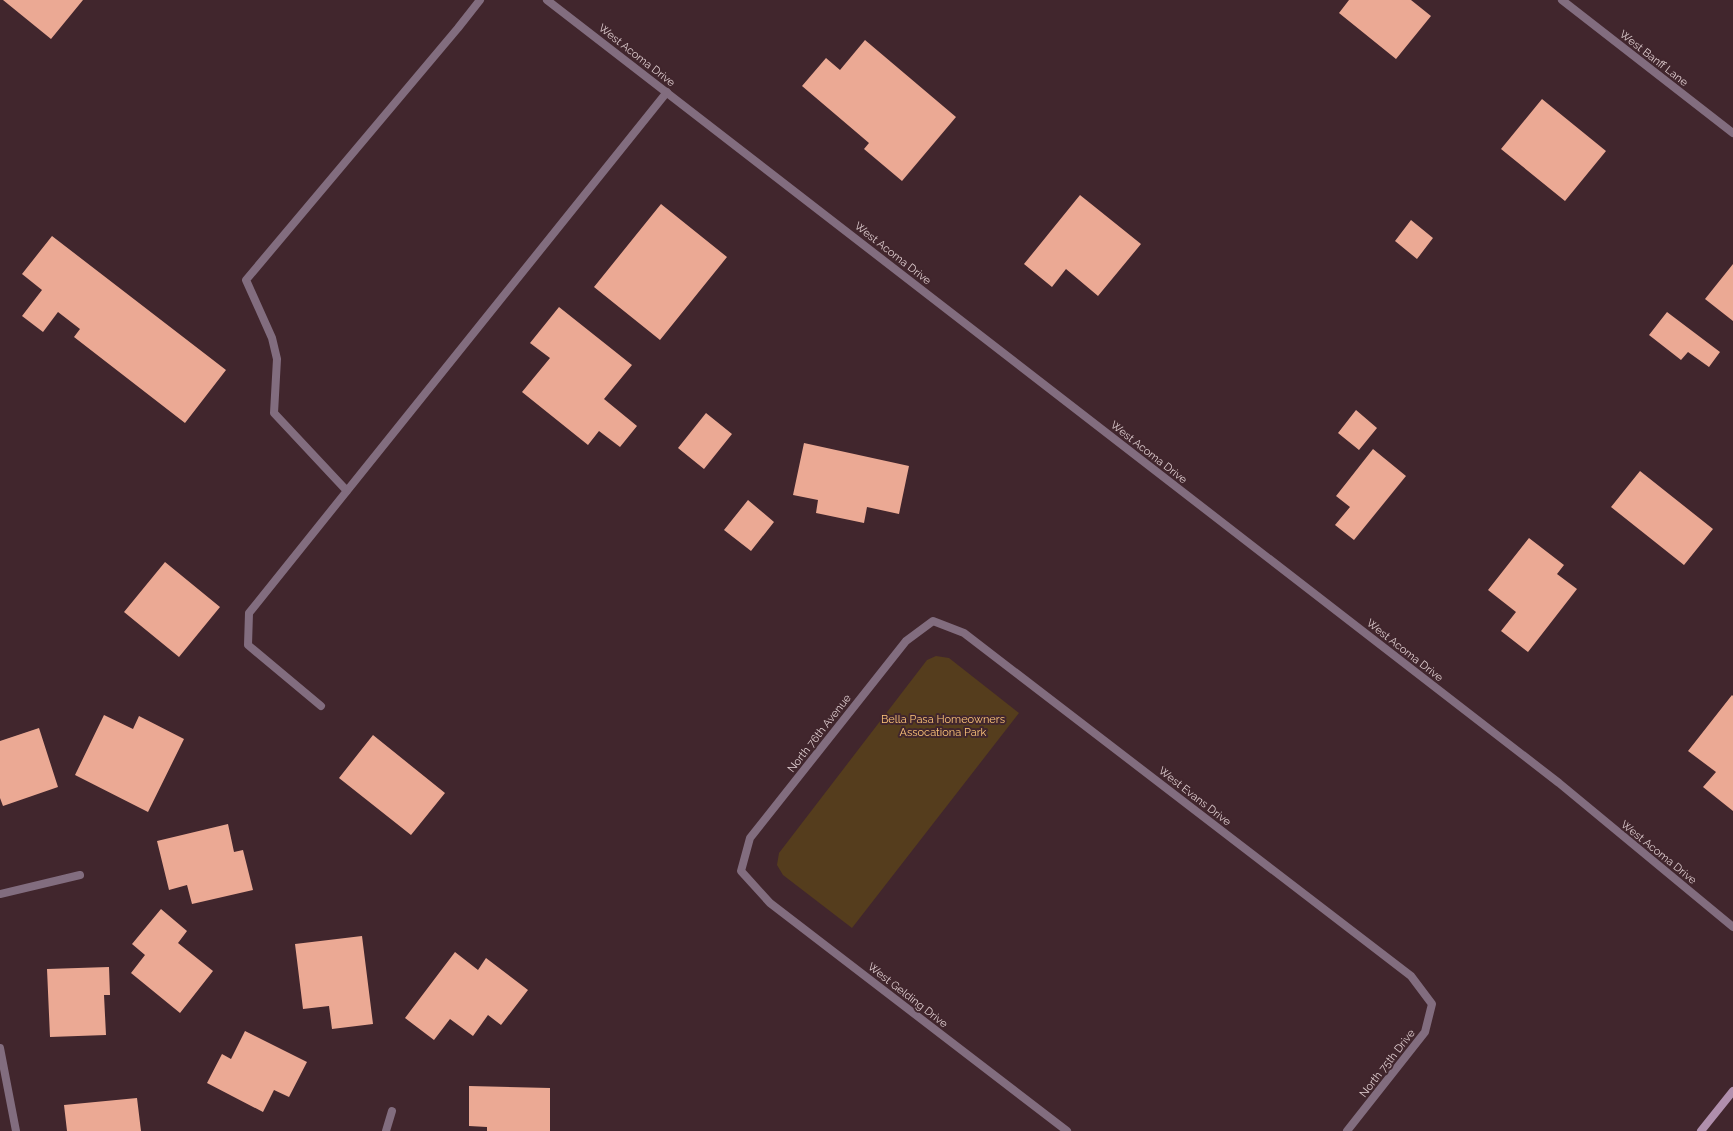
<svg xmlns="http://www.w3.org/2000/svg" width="1733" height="1131" font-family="Raleway,sans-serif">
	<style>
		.green { fill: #553d1d }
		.building { fill: #eba994 }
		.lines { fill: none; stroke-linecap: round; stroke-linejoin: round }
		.service { stroke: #826d7f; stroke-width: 8 }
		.minor { stroke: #826d7f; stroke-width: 8 }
		.tertiary { stroke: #826d7f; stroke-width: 8 }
		.secondary { stroke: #b08fad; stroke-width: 8 }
		.labels { text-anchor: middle; stroke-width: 4; stroke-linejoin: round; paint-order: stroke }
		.street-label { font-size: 11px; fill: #decccf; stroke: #41262d }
		.park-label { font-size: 11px; fill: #fec57a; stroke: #41262d }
	</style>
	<rect width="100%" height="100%" fill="#41262d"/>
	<path class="green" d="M936 656 949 658 1019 713 852 928 783 875 777 865 779 853 927 660Z"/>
	<path class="building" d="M3 0H83L51 39Z
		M1349 0H1411L1431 16 1396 59 1339 13Z
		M865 40 956 117 902 181 864 149 869 143 802 86 826 58 840 70Z
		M1542 99 1606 151 1565 201 1501 149Z
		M1080 195 1141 244 1098 296 1066 269 1052 287 1024 264Z
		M661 204 727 257 660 340 594 287Z
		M1411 220 1433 238 1417 259 1395 241Z
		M52 236 226 370 185 423 74 337 80 329 58 312 43 332 22 316 42 290 22 274Z
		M1733 264V321L1705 299Z
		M559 307 632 365 604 399 637 426 620 447 599 431 588 445 522 392 550 358 530 343Z
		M1667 312 1720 352 1709 367 1688 352 1681 360 1649 335Z
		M1356 410 1377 428 1359 450 1338 433Z
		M706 413 732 434 704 469 678 448Z
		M804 443 909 466 899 514 867 507 864 523 816 513 818 500 793 495Z
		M1373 449 1406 476 1354 540 1335 525 1350 507 1336 496Z
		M1640 471 1713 529 1684 565 1611 507Z
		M748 500 774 522 751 551 724 530Z
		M1529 538 1564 565 1557 574 1577 589 1528 652 1501 631 1516 612 1488 590Z
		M165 562 220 607 179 657 124 612Z
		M1732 695 1733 696V811L1703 787 1716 772 1688 751Z
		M104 715 133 729 139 716 184 739 148 812 75 775Z
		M39 728 58 787 3 806 0 798V741Z
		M373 735 445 793 411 835 339 778Z
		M228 824 234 852 243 850 253 890 192 904 187 885 169 890 157 841Z
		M161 909 187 931 178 943 213 971 180 1013 131 973 145 955 132 944Z
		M362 936 373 1024 332 1029 329 1006 303 1009 295 944Z
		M455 952 478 970 486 958 528 990 501 1025 488 1015 473 1036 450 1019 434 1040 405 1018Z
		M109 967 110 995H104L106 1035 50 1037 47 969Z
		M245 1031 307 1062 289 1097 274 1090 263 1112 207 1083 222 1054 231 1059Z
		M469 1086 550 1088V1131H487V1127L469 1126Z
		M137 1098 141 1131H67L64 1105Z"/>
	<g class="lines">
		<path class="service" d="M347 491 274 413 277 359 272 338 246 280 458 28 480 0
			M321 706 248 645 249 613 667 92"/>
		<path class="minor" d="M1562 0 1733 133
			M0 894 80 875
			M0 1048 16 1131
			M386 1131 392 1111
			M1067 1131 770 903 741 871 750 838 906 641 933 621 964 633 1411 976 1432 1004 1425 1032 1347 1131"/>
		<path class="tertiary" d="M547 0 1559 783 1733 927"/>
		<path class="secondary" d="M1701 1131 1733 1091"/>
	</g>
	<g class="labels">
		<g class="street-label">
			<text transform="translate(637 55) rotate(38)" y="4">West Acoma Drive</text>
			<text transform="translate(1654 58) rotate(38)" y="4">West Banff Lane</text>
			<text transform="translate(893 253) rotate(38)" y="4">West Acoma Drive</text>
			<text transform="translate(1149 452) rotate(38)" y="4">West Acoma Drive</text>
			<text transform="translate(1405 650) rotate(38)" y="4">West Acoma Drive</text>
			<text transform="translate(819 733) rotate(-52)" y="4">North 76th Avenue</text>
			<text transform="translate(1195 796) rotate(38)" y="4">West Evans Drive</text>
			<text transform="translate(1659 852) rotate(39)" y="4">West Acoma Drive</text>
			<text transform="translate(908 995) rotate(38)" y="4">West Gelding Drive</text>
			<text transform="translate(1387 1063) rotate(-52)" y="4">North 75th Drive</text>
		</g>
		<g class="park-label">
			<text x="943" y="723">Bella Pasa Homeowners<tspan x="943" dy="13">Assocationa Park</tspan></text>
		</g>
	</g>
</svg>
